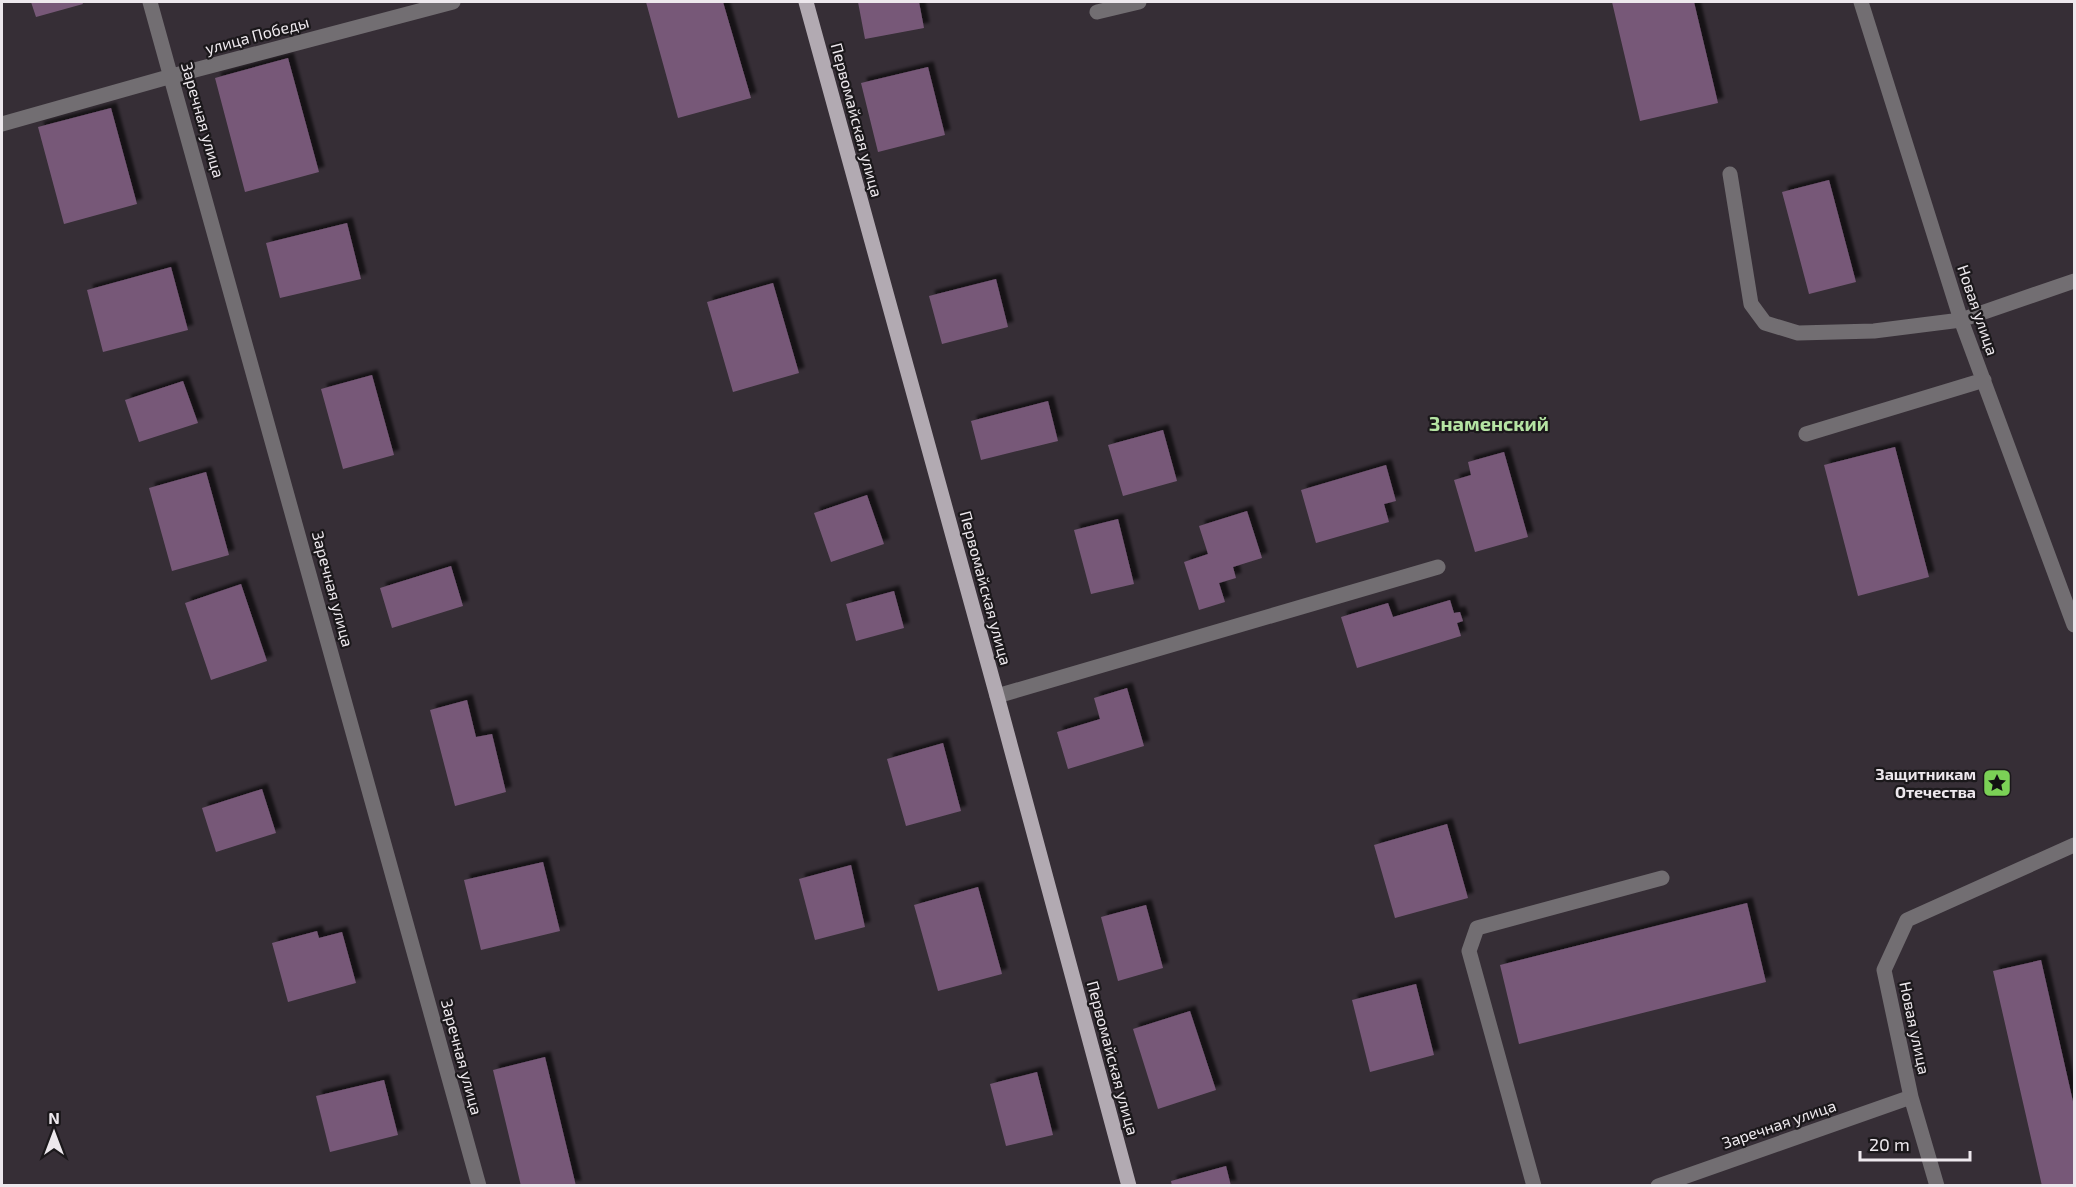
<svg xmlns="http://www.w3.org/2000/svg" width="2076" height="1187" font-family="'Exo 2',sans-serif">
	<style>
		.building { fill: #775978; filter: url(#shadow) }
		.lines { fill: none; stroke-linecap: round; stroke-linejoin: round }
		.minor { stroke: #726e72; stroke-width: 15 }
		.major { stroke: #b2aab2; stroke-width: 15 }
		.labels { text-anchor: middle; stroke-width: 4.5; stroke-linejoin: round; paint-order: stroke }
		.street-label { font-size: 16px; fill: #ede8ed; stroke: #1b181b }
		.poi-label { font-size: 16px; font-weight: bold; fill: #ede8ed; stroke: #1b181b; text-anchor: end }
		.quarter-label { font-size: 20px; font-weight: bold; fill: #b5e4a3; stroke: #1b181b }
	</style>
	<defs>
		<filter id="shadow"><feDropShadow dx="5.5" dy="-5.5" stdDeviation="1.5" flood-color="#0009"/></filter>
	</defs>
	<rect width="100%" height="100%" fill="#362e36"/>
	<path class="building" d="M31 2H82L83 4 36 17Z
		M646 2H723L751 98 678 118Z
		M858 2H919L924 28 865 39Z
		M1612 2H1694L1718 103 1640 121Z
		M288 58 319 172 245 192 215 78Z
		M928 67 945 135 878 152 861 83Z
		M111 108 137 204 64 224 38 127Z
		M1829 180 1856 282 1809 294 1782 192Z
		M347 223 361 279 280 298 266 243Z
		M171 267 188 330 103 352 87 290Z
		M996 279 1008 327 942 344 929 296Z
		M773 283 799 373 733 392 707 302Z
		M372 375 394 455 343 469 321 389Z
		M183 381 198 423 139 442 125 400Z
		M1048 401 1058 441 981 460 971 421Z
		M1163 430 1177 481 1123 496 1108 445Z
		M1895 447 1929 577 1858 596 1824 465Z
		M1504 452 1528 537 1475 552 1454 480 1471 475 1468 462Z
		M1386 465 1396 501 1384 504 1389 522 1316 543 1301 490Z
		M206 472 229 555 172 571 149 488Z
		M867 495 884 544 831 562 814 513Z
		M1247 511 1262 558 1233 567 1236 578 1219 583 1225 602 1199 610 1184 562 1208 554 1199 526Z
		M1118 519 1134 584 1091 594 1074 530Z
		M451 566 463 606 392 628 380 588Z
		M241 584 267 661 211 680 185 603Z
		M894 591 904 628 856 641 846 604Z
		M1450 600 1454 613 1460 612 1463 621 1457 623 1461 636 1357 668 1341 617 1388 603 1393 617Z
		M1127 688 1144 746 1068 769 1057 732 1100 719 1094 698Z
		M467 700 476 737 492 734 506 792 455 806 430 710Z
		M943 743 961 811 906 826 887 759Z
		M262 789 276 833 216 852 202 808Z
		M1447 824 1468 898 1395 918 1374 845Z
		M543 862 560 931 481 950 464 880Z
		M851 865 865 927 815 940 799 879Z
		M978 887 1002 974 938 991 914 905Z
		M1747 903 1766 982 1519 1044 1500 965Z
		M1146 905 1163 968 1118 981 1101 917Z
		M317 931 319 938 342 932 356 983 288 1002 272 943Z
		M2041 960 2074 1106V1186H2042L1993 971Z
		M1416 984 1434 1055 1370 1072 1352 1000Z
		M1190 1011 1216 1090 1158 1109 1133 1029Z
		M545 1057 576 1186H521L493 1070Z
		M1037 1072 1053 1135 1006 1146 990 1084Z
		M384 1080 398 1135 330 1152 316 1096Z
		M1226 1166 1231 1186H1172L1171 1181Z"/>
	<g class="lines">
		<path class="minor" d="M150 2 479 1186
			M1861 2 1961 320 2074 625
			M1097 12 1139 2
			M2 124 172 76 453 2
			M1730 174 1751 304 1765 323 1798 333 1874 331 1961 320 2074 281
			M1806 434 1984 380
			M997 696 1438 567
			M1534 1186 1469 951 1477 928 1662 878
			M1658 1186 1911 1097
			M1937 1186 1911 1097 1884 970 1907 920 2074 845"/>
		<path class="major" d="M806 2 997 696 1129 1186"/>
	</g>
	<defs>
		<g id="sight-square" transform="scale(1.5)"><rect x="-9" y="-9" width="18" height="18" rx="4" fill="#7bd156" stroke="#1b181b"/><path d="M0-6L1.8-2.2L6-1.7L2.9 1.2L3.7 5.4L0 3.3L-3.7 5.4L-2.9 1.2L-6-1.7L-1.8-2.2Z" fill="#111"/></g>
	</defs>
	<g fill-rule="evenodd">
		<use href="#sight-square" x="1997" y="783"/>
	</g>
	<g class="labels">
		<g class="street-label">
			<text transform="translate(257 35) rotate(-15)" y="6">улица Победы</text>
			<text transform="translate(203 120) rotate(74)" y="6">Заречная улица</text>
			<text transform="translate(857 120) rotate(75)" y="6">Первомайская улица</text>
			<text transform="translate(1978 310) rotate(71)" y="6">Новая улица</text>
			<text transform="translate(986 588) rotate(75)" y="6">Первомайская улица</text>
			<text transform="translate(333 589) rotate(75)" y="6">Заречная улица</text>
			<text transform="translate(1915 1028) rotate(78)" y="6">Новая улица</text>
			<text transform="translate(462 1057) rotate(75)" y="6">Заречная улица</text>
			<text transform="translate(1113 1058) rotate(75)" y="6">Первомайская улица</text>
			<text transform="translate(1779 1124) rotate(-19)" y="6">Заречная улица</text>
		</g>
		<g class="poi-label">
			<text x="1976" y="780">Защитникам<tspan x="1976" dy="18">Отечества</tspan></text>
		</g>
		<g class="quarter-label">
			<text x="1489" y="431">Знаменский</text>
		</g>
	</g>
	<rect width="2076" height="1187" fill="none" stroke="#ede8ed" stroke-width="6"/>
	<g transform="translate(54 1133)" stroke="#1b181b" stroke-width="4.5" paint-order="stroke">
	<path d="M0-4.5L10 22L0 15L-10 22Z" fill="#ede8ed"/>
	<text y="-9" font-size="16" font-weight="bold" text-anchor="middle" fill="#ede8ed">N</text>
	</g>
	<path d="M1860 1151v9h110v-9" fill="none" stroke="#ede8ed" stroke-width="3"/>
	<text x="1869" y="1151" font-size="18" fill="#ede8ed" stroke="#1b181b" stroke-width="4.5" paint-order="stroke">20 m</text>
</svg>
